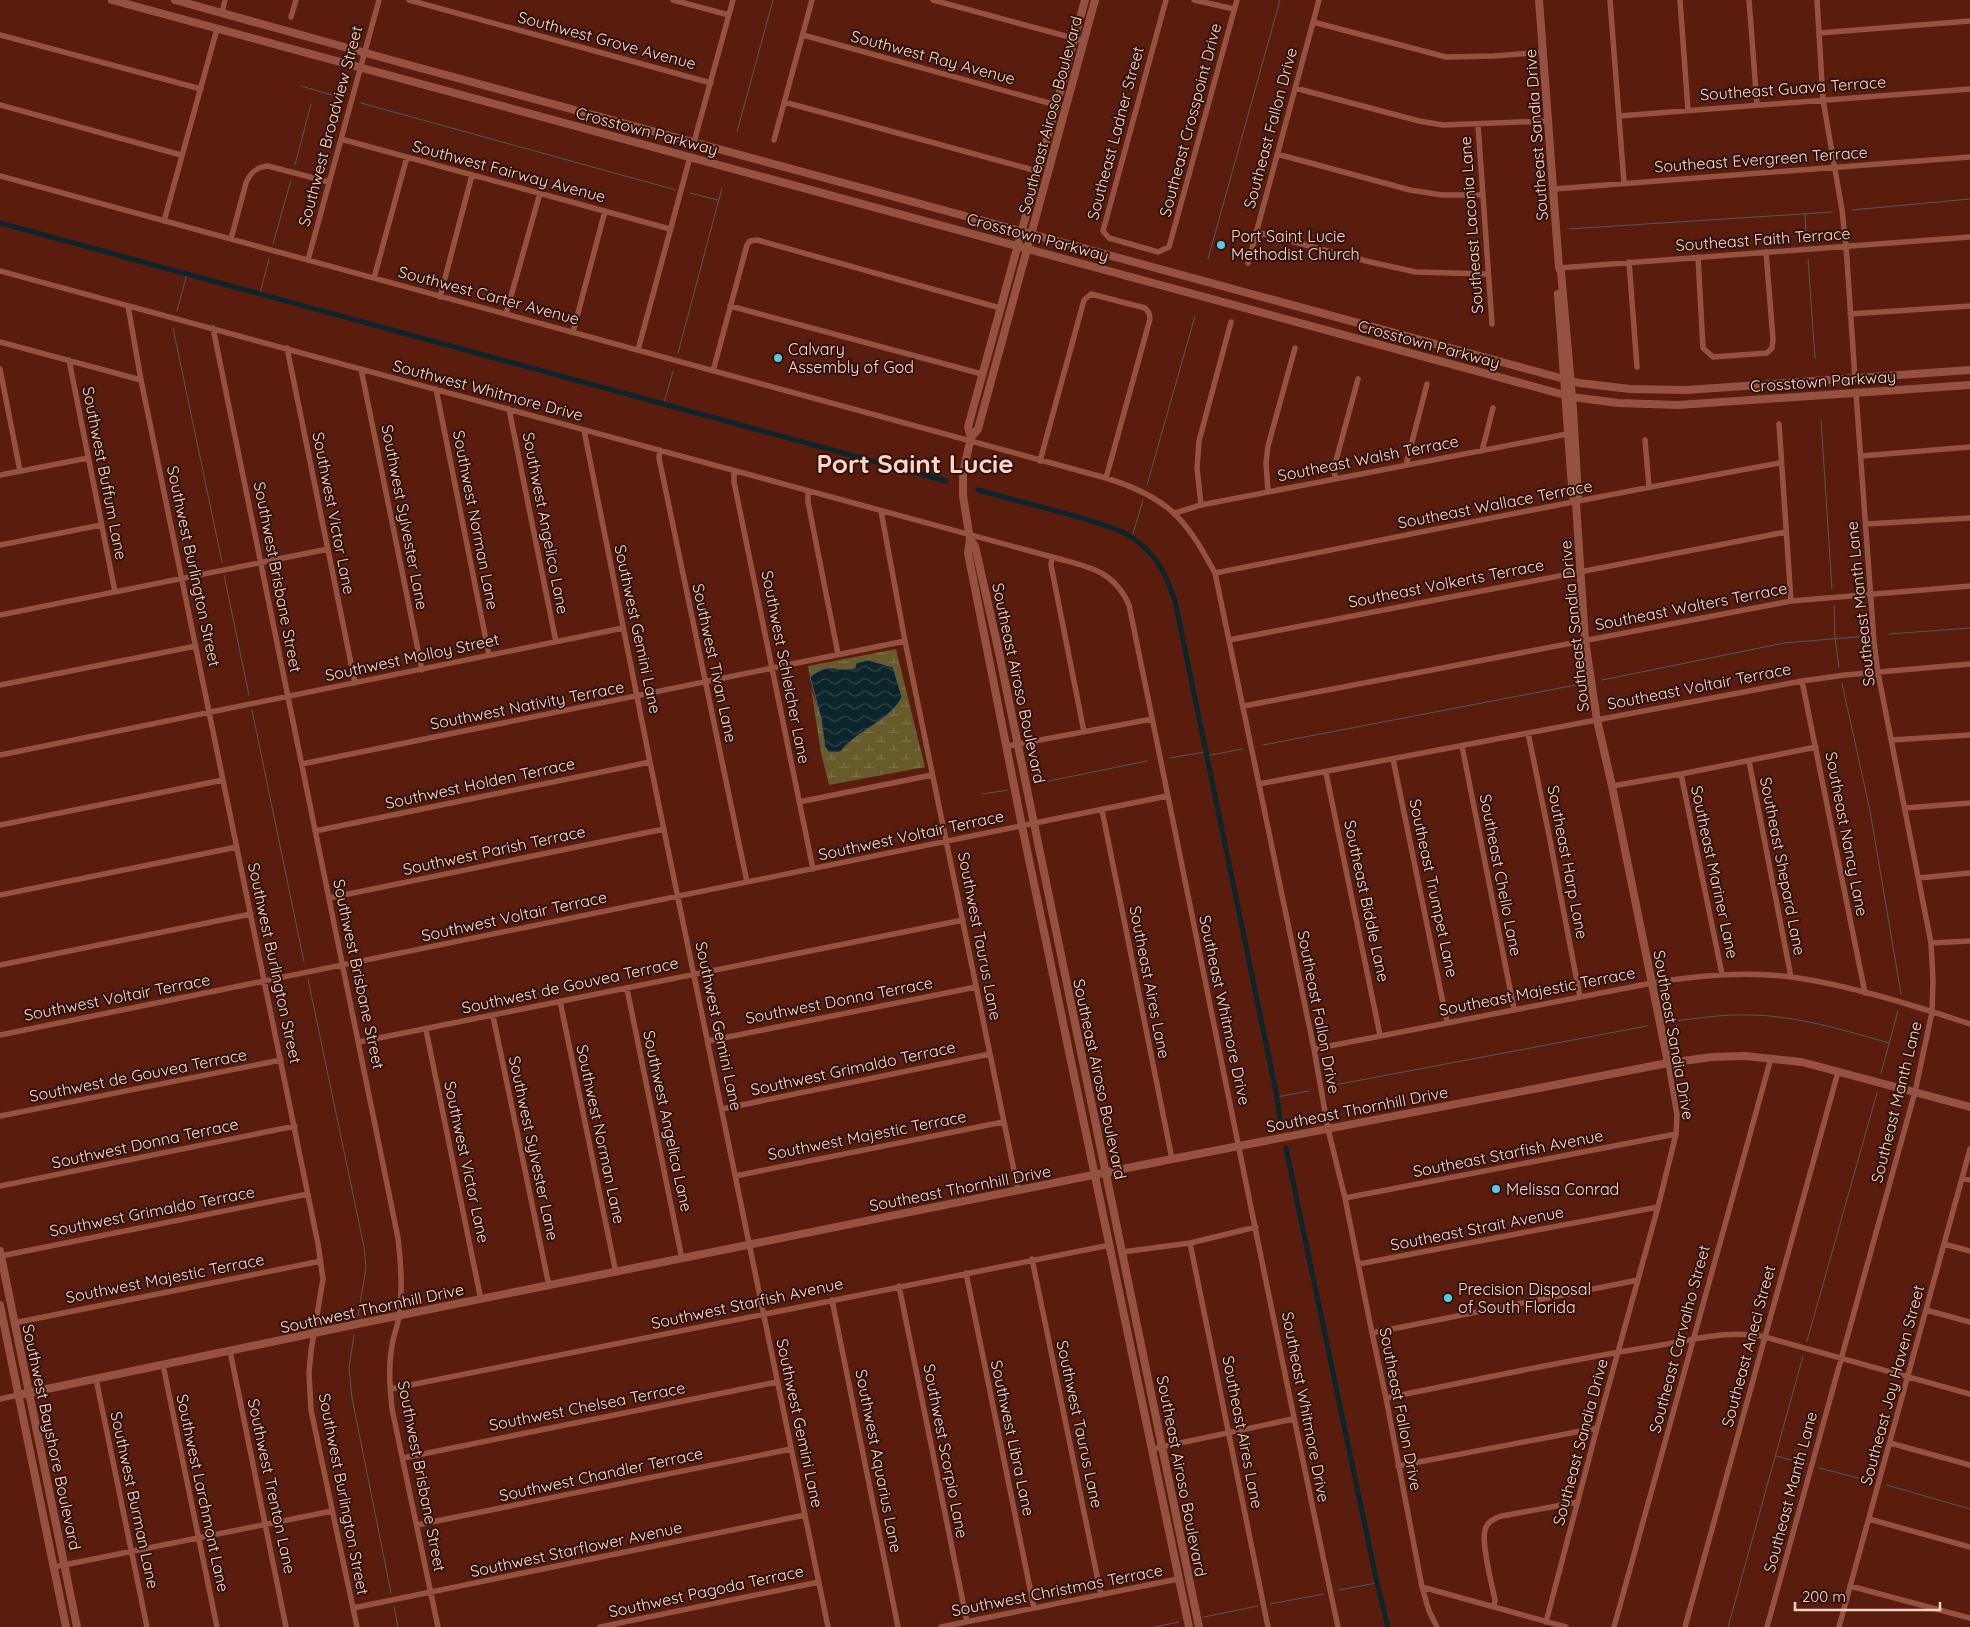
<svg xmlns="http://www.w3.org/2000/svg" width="1970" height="1627" font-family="Quicksand,sans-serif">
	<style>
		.wetland { fill: url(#wetland-marsh) }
		.water { fill: url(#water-waves); stroke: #545a5b }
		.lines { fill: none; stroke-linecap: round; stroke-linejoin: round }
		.stream { stroke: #545a5b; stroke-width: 1 }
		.canal { stroke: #0c252b; stroke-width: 5 }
		.street { stroke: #965241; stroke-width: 5.5 }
		.secondary { stroke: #965241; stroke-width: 8 }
		.poi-dot { fill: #57c9e3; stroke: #2e120b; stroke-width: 2 }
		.labels { text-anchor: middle; stroke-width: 4; stroke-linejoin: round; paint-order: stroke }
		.street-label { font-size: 16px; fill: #fdd5ca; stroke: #2e120b }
		.poi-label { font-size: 16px; fill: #fdd5ca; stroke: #2e120b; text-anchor: start }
		.town-label { font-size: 26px; font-weight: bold; fill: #fdd5ca; stroke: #2e120b }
	</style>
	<defs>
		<pattern id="wetland-marsh" width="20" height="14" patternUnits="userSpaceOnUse" patternTransform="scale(1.25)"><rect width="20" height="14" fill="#675b2c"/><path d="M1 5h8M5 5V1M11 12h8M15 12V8" fill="none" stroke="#7e7249"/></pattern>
		<pattern id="water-waves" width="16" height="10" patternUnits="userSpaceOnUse" patternTransform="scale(1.25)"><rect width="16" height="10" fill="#0c252b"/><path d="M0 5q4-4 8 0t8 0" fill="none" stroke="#304448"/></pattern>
	</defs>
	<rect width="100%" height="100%" fill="#5a1c0c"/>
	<path class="wetland" d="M896 649 925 767 829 785 821 753 811 688 821 718 825 747 840 752 854 738 888 712 855 668C834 673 832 660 810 677L808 666Z"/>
	<path class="water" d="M868 660 893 667 902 697C891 720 856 731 840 752H829L825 747 821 718 810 677C832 660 834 673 855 668L856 663Z"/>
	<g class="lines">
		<path class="stream" d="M301 86 342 98
			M361 103 676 190
			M737 132 773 0
			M295 165 311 104
			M690 193 718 200
			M1852 210 1970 199
			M1805 214 1806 238
			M1569 229 1833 212
			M273 244 291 180
			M1208 259 1280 0
			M1808 259 1815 358
			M260 293 269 259
			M177 311 187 274
			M173 328 222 562
			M678 353 722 188
			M664 403 673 371
			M1821 420 1832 589
			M1147 485 1195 316
			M1132 537 1143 500
			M224 575 249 695
			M1834 605 1835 638 1839 667
			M1889 634 1970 628
			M1602 680 1784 643 1868 636
			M1842 683 1870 811 1901 994
			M252 710 304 962
			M1263 745 1581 684
			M1206 756 1242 749
			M1170 758 1205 752
			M1034 784 1147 761
			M982 794 1008 790
			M308 979 364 1247 366 1268 358 1316
			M1671 1021C1696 1019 1722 1014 1747 1015 1795 1015 1843 1030 1889 1043
			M1881 1073 1898 1011
			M1329 1086 1647 1026
			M1277 1097 1309 1091
			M354 1335 349 1368 352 1398 391 1593
			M1807 1341 1877 1093
			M1776 1456 1807 1464
			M1819 1468 1870 1481
			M1887 1485 1970 1509
			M1339 1590 1377 1583
			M1270 1604 1324 1594
			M394 1607 398 1627
			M1204 1617 1258 1606
			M1154 1627 1179 1622
			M1728 1627 1803 1356"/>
		<path class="canal" d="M0 223 946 481
			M978 490C1017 501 1056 510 1094 522 1106 526 1122 530 1133 538 1157 555 1166 574 1175 601L1277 1097 1281 1126
			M1286 1148 1377 1583 1388 1627"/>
		<path class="street" d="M409 0 711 83
			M673 0 729 15
			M933 0 1084 41
			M1166 0 1103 231 1109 238 1158 252 1169 247 1237 0
			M1194 0 1234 9
			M1610 0 1624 183
			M1680 0 1688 110
			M1749 0 1757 105
			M1817 0 1823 100 1842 210 1846 246 1855 378
			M222 13 225 0
			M291 17 296 0
			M1313 22 1446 57 1494 56 1543 52
			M1819 33 1970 21
			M0 35 201 89
			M803 35 1056 105
			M1295 88 1419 121 1443 125 1548 121
			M784 102 1037 171
			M0 105 181 155
			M1619 116 1970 89
			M1478 125 1492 324
			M341 139 670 229
			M774 140 812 0
			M694 142 733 0
			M1277 154 1410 190 1442 195H1482
			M0 176 1106 478C1167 497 1185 517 1215 573L1314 1049 1328 1129 1345 1198 1372 1333 1386 1398 1422 1587 1429 1611 1437 1627
			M1554 189 1970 157
			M164 221 217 29
			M1256 232 1370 262 1416 272 1487 274
			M231 239 246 183C250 173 256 167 268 166L329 182
			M1698 257 1703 348 1713 357 1767 353 1772 348 1773 339 1766 252
			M308 260 379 0
			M1629 262 1637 367
			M1248 263 1319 0
			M1559 268 1970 237
			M0 271 1052 557C1085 566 1114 569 1129 605 1199 945 1265 1287 1338 1627
			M374 278 407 157
			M440 297 472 175
			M128 306 141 380 318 1244 323 1279 311 1351 309 1373 311 1410 357 1627
			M730 306 982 374
			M506 314 540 193
			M1850 314 1970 306
			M213 328 398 1238C401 1263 403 1290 399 1316 398 1326 393 1336 392 1346 388 1367 390 1388 392 1409L438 1627
			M573 332 605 211
			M0 342 141 380
			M287 348 355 683
			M638 350 690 157
			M69 360 115 592
			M0 369 20 471
			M361 369 422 670
			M713 371 747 245 750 241 757 240 1000 308
			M436 389 489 655
			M509 409 556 642
			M1779 424 1791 601
			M584 430 650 762 828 1627
			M1645 440 1649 487
			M660 450 659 458 747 882
			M1482 451 1493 408
			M1861 456 1970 447
			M1040 461 1084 300 1091 294 1145 308 1149 313 1150 319 1106 478
			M1406 465 1427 384
			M734 471V482L813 869
			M0 475 88 458
			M1335 478 1334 468 1358 379
			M808 491V502L838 654
			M1268 491 1266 463 1268 446 1295 348
			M1201 505 1197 468 1199 441 1231 322
			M881 511 905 641 1018 1190
			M1175 513 1201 505 1567 434
			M1866 524 1970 518
			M0 545 101 525
			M1052 557 1051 565 1084 732
			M1215 573C1403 536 1591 497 1780 463
			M0 615 328 549
			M1229 640 1786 532
			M1802 681 1865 993
			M0 685 196 646
			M1244 706 1791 601 1970 586
			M1528 733 1549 835 1580 997
			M1892 740 1970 735
			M1008 746 1152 719
			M1462 746 1514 1009
			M0 755 623 628
			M1393 759 1447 1022
			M1749 761 1791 977
			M302 764 905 641
			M1326 773 1380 1035
			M1681 774 1722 974
			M1259 784 1802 681 1845 675 1970 664
			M1612 786 1681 774 1816 747
			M799 802 932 775
			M1905 808 1970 803
			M1102 810 1172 1159
			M0 825 223 780
			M315 831 650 762
			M1919 878 1970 873
			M0 895 237 847
			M329 898 664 829
			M1931 943 1970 941
			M0 965 251 914
			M627 989 682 1259
			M560 1001 616 1273
			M493 1016 549 1286
			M426 1030 481 1300
			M0 1035 1167 796
			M708 1041 976 987
			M359 1042 963 920
			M1314 1049 1652 983C1698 975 1745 971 1792 977 1853 986 1912 1005 1970 1024
			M722 1109 990 1054
			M0 1116 281 1060
			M735 1176 1003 1122
			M1962 1178 1970 1180
			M0 1186 295 1126
			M1345 1198 1676 1134
			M1190 1243 1268 1627
			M1944 1244 1970 1251
			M1122 1252 1190 1243 1256 1227
			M1 1256 308 1194
			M1032 1259 1101 1595
			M1359 1264 1658 1207
			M966 1273 1034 1608
			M899 1286 967 1622
			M832 1300 898 1627
			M1926 1310 1970 1322
			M14 1323 321 1261
			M1372 1333 1638 1280
			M230 1351 286 1627
			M163 1365 217 1627
			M96 1379 147 1627
			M390 1389 1110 1245
			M1386 1398C1476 1380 1566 1360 1656 1346 1692 1340 1729 1329 1765 1337L1970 1394
			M0 1399 18 1395
			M1890 1443 1970 1465
			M1152 1449 1293 1419
			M403 1458 777 1382
			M1398 1466 1597 1428
			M1869 1519 1970 1547
			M417 1525 791 1449
			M54 1567 332 1511
			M1850 1586 1970 1618
			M1422 1587 1566 1627
			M1494 1606 1495 1600C1492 1585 1481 1543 1485 1530 1487 1522 1494 1518 1502 1516L1578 1502
			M353 1608 805 1515
			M1546 1622 1597 1428 1658 1207 1676 1134 1677 1115 1668 1063
			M600 1627 819 1582
			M941 1627 1178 1579
			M1614 1627 1771 1058
			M1685 1627 1838 1072
			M1767 1627 1915 1092 1932 1012 1933 981 1931 943 1878 673 1874 642 1856 393
			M1839 1627 1970 1149"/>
		<path class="secondary" d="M112 0 1572 397 1618 403 1678 405 1970 385
			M175 0 402 63 1579 383 1630 389 1687 390 1970 370
			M1095 0 978 429 971 437 963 473V496L970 539 968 553 1022 826 1189 1627
			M1539 0 1559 268 1561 272 1573 408 1578 497 1576 503 1585 640 1597 720 1612 786 1668 1063
			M1558 294 1571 474 1573 497 1576 503
			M971 437 968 427 1085 0
			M970 539 975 546 998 648 1199 1627
			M0 1251 77 1627
			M0 1305 66 1627
			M18 1395 362 1323 1172 1159 1668 1063 1712 1057 1745 1056 1802 1062 1970 1107"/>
	</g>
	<g class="poi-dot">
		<circle cx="1221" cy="245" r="5"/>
		<circle cx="778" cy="358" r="5"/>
		<circle cx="1496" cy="1189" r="5"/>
		<circle cx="1448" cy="1298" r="5"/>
	</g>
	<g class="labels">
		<g class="street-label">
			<text transform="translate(607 40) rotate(15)" y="6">Southwest Grove Avenue</text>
			<text transform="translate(933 57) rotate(15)" y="6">Southwest Ray Avenue</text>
			<text transform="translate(1793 88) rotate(-4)" y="6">Southeast Guava Terrace</text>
			<text transform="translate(1050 115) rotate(-75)" y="6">Southeast Airoso Boulevard</text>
			<text transform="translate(1190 120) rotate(-75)" y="6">Southeast Crosspoint Drive</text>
			<text transform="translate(330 126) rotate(-75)" y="6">Southwest Broadview Street</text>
			<text transform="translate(1270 128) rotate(-75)" y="6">Southeast Fallon Drive</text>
			<text transform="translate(647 131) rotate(15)" y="6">Crosstown Parkway</text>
			<text transform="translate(1115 133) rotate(-75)" y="6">Southeast Ladner Street</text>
			<text transform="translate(1536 135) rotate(-94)" y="6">Southeast Sandia Drive</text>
			<text transform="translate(1761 159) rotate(-4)" y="6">Southeast Evergreen Terrace</text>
			<text transform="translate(509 171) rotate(15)" y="6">Southwest Fairway Avenue</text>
			<text transform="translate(1471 225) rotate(-94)" y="6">Southeast Laconia Lane</text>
			<text transform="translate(1038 237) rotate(15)" y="6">Crosstown Parkway</text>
			<text transform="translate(1763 239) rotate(-4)" y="6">Southeast Faith Terrace</text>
			<text transform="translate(489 295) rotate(15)" y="6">Southwest Carter Avenue</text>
			<text transform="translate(1429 344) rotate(15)" y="6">Crosstown Parkway</text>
			<text transform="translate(1823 381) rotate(-4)" y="6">Crosstown Parkway</text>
			<text transform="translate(488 390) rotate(15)" y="6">Southwest Whitmore Drive</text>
			<text transform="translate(1368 458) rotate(-11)" y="6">Southeast Walsh Terrace</text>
			<text transform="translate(105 473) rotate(79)" y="6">Southwest Buffum Lane</text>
			<text transform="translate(1495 504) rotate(-11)" y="6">Southeast Wallace Terrace</text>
			<text transform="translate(334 513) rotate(79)" y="6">Southwest Victor Lane</text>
			<text transform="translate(405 517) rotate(79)" y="6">Southwest Sylvester Lane</text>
			<text transform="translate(476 520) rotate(79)" y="6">Southwest Norman Lane</text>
			<text transform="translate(546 523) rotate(79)" y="6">Southwest Angelico Lane</text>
			<text transform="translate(194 566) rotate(78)" y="6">Southwest Burlington Street</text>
			<text transform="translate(278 577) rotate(79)" y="6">Southwest Brisbane Street</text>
			<text transform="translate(1446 583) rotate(-11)" y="6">Southeast Volkerts Terrace</text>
			<text transform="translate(1860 604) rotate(-96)" y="6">Southeast Manth Lane</text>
			<text transform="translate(1691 606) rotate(-11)" y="6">Southeast Walters Terrace</text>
			<text transform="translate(1574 626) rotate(-96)" y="6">Southeast Sandia Drive</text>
			<text transform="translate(638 629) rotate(78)" y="6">Southwest Gemini Lane</text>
			<text transform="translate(412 657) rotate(-12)" y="6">Southwest Molloy Street</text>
			<text transform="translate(715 663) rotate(78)" y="6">Southwest Tivan Lane</text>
			<text transform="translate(786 667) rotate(79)" y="6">Southwest Schleicher Lane</text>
			<text transform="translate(1019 683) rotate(78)" y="6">Southeast Airoso Boulevard</text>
			<text transform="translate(1699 686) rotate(-11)" y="6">Southeast Voltair Terrace</text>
			<text transform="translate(527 705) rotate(-11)" y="6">Southwest Nativity Terrace</text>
			<text transform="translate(480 783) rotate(-12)" y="6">Southwest Holden Terrace</text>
			<text transform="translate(1847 834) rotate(79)" y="6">Southeast Nancy Lane</text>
			<text transform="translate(911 835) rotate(-12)" y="6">Southwest Voltair Terrace</text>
			<text transform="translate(494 850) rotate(-12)" y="6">Southwest Parish Terrace</text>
			<text transform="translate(1568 862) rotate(79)" y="6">Southeast Harp Lane</text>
			<text transform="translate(1783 866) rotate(79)" y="6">Southeast Shepard Lane</text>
			<text transform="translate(1715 872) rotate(78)" y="6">Southeast Mariner Lane</text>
			<text transform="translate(1501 875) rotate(79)" y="6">Southeast Chello Lane</text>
			<text transform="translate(1434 888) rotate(78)" y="6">Southeast Trumpet Lane</text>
			<text transform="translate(1367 901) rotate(78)" y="6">Southeast Biddle Lane</text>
			<text transform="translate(514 916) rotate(-12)" y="6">Southwest Voltair Terrace</text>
			<text transform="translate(980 936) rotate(79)" y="6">Southwest Taurus Lane</text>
			<text transform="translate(275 963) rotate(78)" y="6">Southwest Burlington Street</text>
			<text transform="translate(359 974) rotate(78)" y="6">Southwest Brisbane Street</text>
			<text transform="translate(1150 982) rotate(79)" y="6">Southeast Aires Lane</text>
			<text transform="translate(570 985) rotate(-12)" y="6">Southwest de Gouvea Terrace</text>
			<text transform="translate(1537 991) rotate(-11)" y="6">Southeast Majestic Terrace</text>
			<text transform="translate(117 997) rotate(-11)" y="6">Southwest Voltair Terrace</text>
			<text transform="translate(839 1000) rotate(-11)" y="6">Southwest Donna Terrace</text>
			<text transform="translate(1225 1010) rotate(78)" y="6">Southeast Whitmore Drive</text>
			<text transform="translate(1319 1012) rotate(79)" y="6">Southeast Fallon Drive</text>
			<text transform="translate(719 1026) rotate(78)" y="6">Southwest Gemini Lane</text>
			<text transform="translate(1674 1035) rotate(80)" y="6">Southeast Sandia Drive</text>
			<text transform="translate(853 1068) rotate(-12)" y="6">Southwest Grimaldo Terrace</text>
			<text transform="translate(138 1075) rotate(-11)" y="6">Southwest de Gouvea Terrace</text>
			<text transform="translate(1100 1079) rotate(78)" y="6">Southeast Airoso Boulevard</text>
			<text transform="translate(1896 1102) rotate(-76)" y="6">Southeast Manth Lane</text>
			<text transform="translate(1357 1109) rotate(-11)" y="6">Southeast Thornhill Drive</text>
			<text transform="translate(668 1121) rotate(78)" y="6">Southwest Angelica Lane</text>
			<text transform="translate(601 1134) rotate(78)" y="6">Southwest Norman Lane</text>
			<text transform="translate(867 1135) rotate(-11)" y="6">Southwest Majestic Terrace</text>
			<text transform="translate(145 1143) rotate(-12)" y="6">Southwest Donna Terrace</text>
			<text transform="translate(534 1148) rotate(78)" y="6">Southwest Sylvester Lane</text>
			<text transform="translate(1508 1153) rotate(-11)" y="6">Southeast Starfish Avenue</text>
			<text transform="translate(467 1162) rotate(78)" y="6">Southwest Victor Lane</text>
			<text transform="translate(960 1188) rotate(-11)" y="6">Southeast Thornhill Drive</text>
			<text transform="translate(152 1211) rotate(-11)" y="6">Southwest Grimaldo Terrace</text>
			<text transform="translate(1477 1228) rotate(-11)" y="6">Southeast Strait Avenue</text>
			<text transform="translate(165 1278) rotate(-11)" y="6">Southwest Majestic Terrace</text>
			<text transform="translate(747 1303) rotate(-12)" y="6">Southwest Starfish Avenue</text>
			<text transform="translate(372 1308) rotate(-12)" y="6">Southwest Thornhill Drive</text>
			<text transform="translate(1679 1339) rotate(-75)" y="6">Southeast Carvalho Street</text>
			<text transform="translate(1748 1346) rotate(-75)" y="6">Southeast Aneci Street</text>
			<text transform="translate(1892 1385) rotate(-75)" y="6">Southeast Joy Haven Street</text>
			<text transform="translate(587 1406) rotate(-11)" y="6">Southwest Chelsea Terrace</text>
			<text transform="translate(1306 1407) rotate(79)" y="6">Southeast Whitmore Drive</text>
			<text transform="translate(1401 1409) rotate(79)" y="6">Southeast Fallon Drive</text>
			<text transform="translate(800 1423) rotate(78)" y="6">Southwest Gemini Lane</text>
			<text transform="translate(1080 1424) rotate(78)" y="6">Southwest Taurus Lane</text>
			<text transform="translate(1243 1432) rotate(79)" y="6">Southeast Aires Lane</text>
			<text transform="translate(52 1437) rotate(78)" y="6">Southwest Bayshore Boulevard</text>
			<text transform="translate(1013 1438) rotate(78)" y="6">Southwest Libra Lane</text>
			<text transform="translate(1580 1442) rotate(-75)" y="6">Southeast Sandia Drive</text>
			<text transform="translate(946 1451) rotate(79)" y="6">Southwest Scorpio Lane</text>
			<text transform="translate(879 1461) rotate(79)" y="6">Southwest Aquarius Lane</text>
			<text transform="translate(601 1474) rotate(-12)" y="6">Southwest Chandler Terrace</text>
			<text transform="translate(422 1476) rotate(79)" y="6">Southwest Brisbane Street</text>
			<text transform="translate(1182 1476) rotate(79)" y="6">Southeast Airoso Boulevard</text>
			<text transform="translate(272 1486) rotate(78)" y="6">Southwest Trenton Lane</text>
			<text transform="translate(1790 1492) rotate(-75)" y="6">Southeast Manth Lane</text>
			<text transform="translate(203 1493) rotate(78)" y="6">Southwest Larchmont Lane</text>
			<text transform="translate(344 1494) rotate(79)" y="6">Southwest Burlington Street</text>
			<text transform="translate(135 1500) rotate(78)" y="6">Southwest Burman Lane</text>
			<text transform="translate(576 1549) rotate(-12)" y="6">Southwest Starflower Avenue</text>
			<text transform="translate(1057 1590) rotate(-11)" y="6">Southwest Christmas Terrace</text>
			<text transform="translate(706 1591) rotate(-12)" y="6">Southwest Pagoda Terrace</text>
		</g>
		<g class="poi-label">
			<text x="1231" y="242">Port Saint Lucie<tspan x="1231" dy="18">Methodist Church</tspan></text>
			<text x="788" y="355">Calvary<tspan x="788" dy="18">Assembly of God</tspan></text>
			<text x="1506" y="1195">Melissa Conrad</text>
			<text x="1458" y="1295">Precision Disposal<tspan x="1458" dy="18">of South Florida</tspan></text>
		</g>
		<g class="town-label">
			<text x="915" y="473">Port Saint Lucie</text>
		</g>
	</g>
	<path d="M1795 1602v8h145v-8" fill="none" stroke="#fdd5ca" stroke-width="2.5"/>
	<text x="1802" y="1602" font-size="15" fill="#fdd5ca" stroke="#2e120b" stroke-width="4" paint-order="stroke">200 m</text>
</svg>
